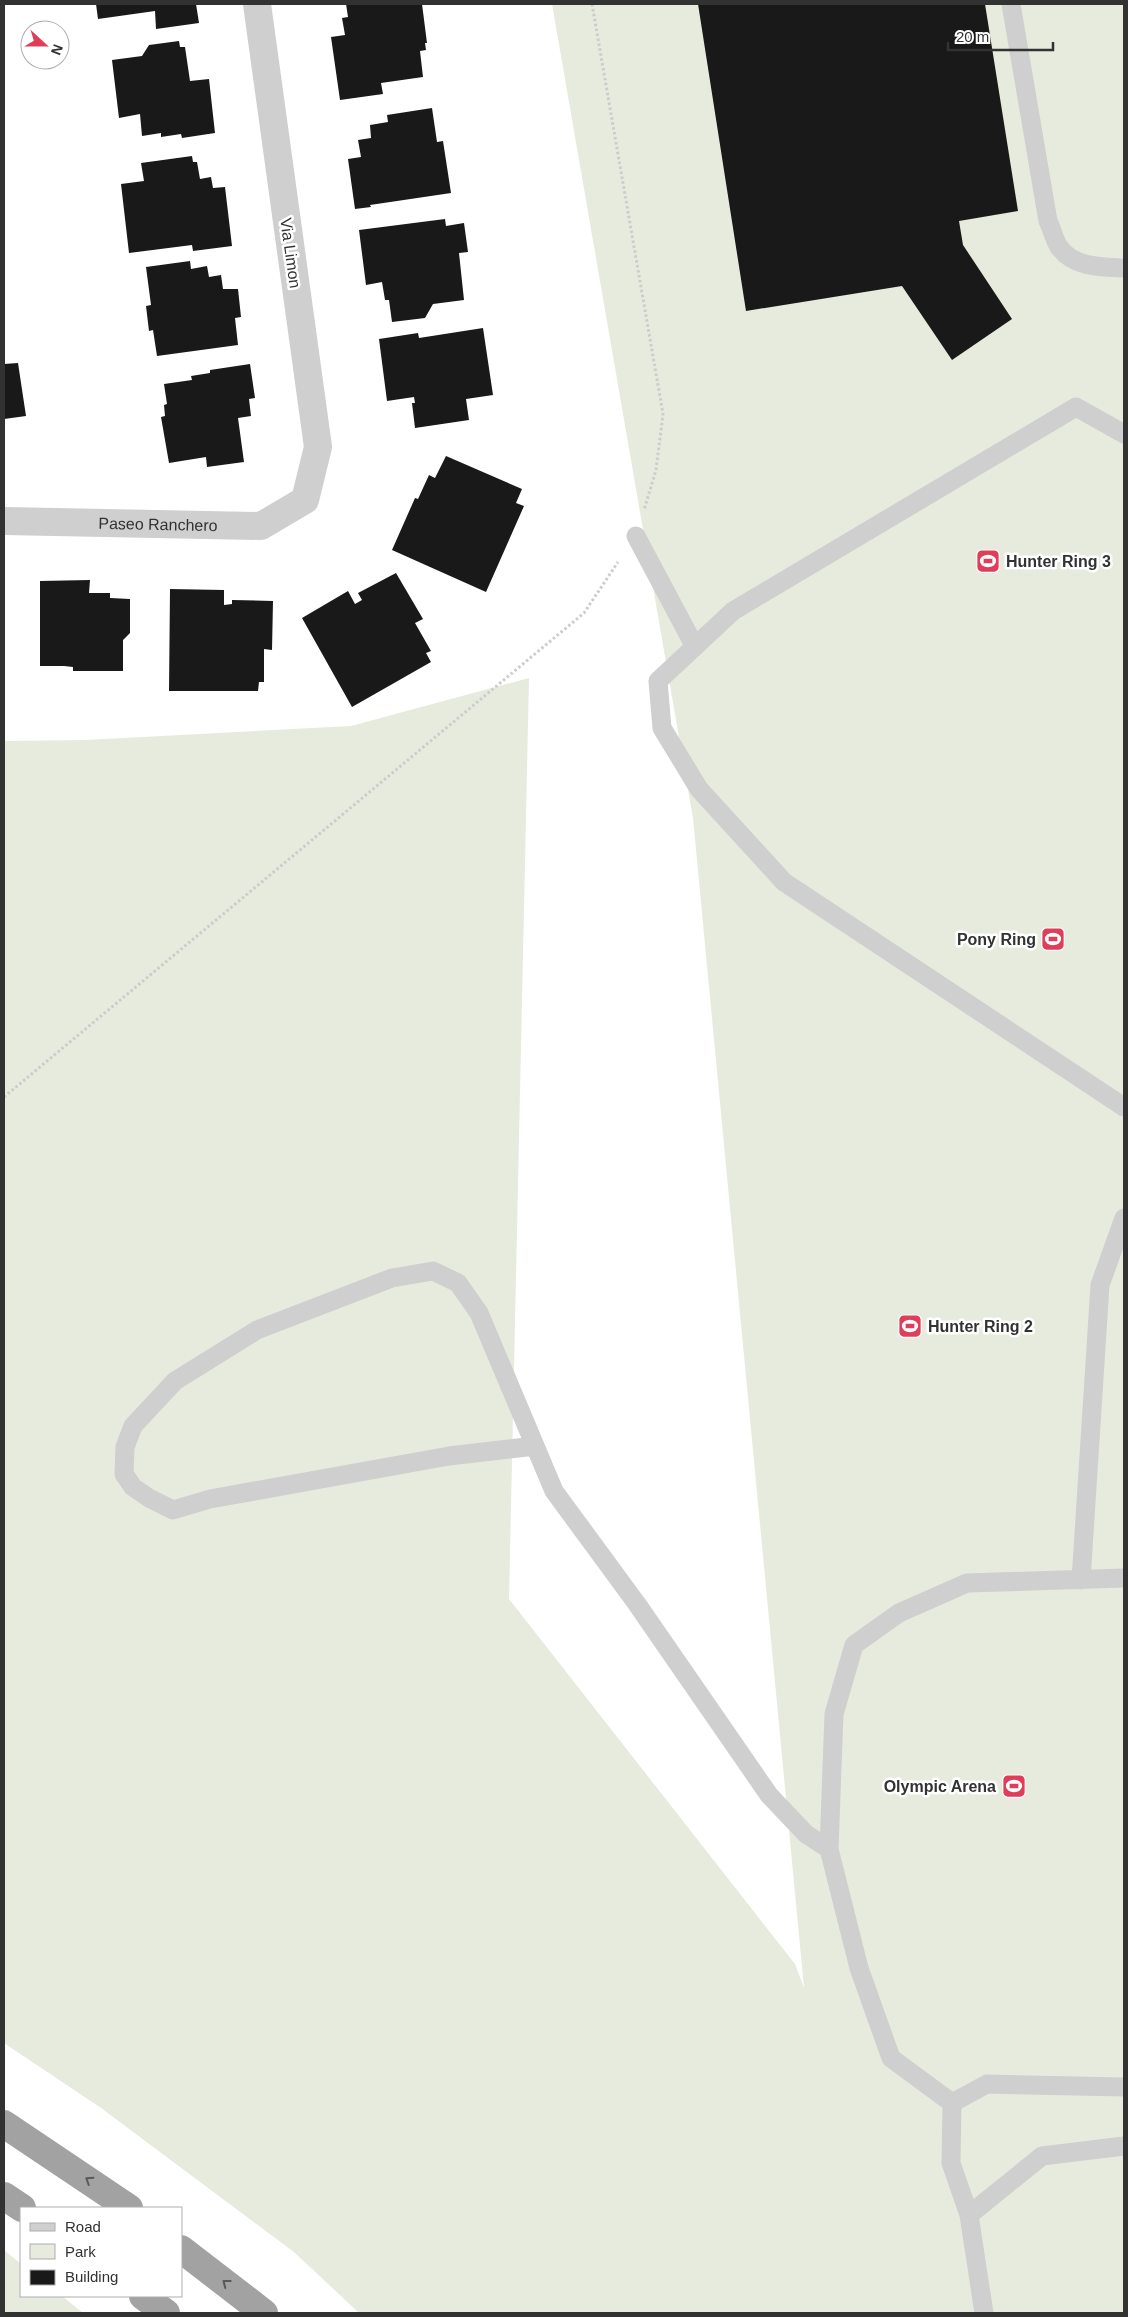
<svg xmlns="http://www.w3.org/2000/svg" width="1128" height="2317" font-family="Helvetica,sans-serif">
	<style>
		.green { fill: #e6ebde }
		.building { fill: #191919 }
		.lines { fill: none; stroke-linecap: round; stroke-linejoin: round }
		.path { stroke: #ccc; stroke-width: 3; stroke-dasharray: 2.5 2.5; stroke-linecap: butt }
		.service { stroke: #cfcfcf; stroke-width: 19 }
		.minor { stroke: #cfcfcf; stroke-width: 28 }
		.trunk { stroke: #a2a2a2; stroke-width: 28 }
		.oneway { stroke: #595959 }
		.labels { text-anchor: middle; stroke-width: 5; stroke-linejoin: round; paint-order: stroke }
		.street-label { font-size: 16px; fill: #323232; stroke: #fff }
		.poi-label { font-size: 16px; font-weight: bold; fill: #323232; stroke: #fff; text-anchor: start }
	</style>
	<rect width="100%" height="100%" fill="#fff"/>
	<path class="green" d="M552 4H1124V2313H359L294 2252 101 2108 4 2043V741L86 740 351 726 529 678 509 1599 795 1964 804 1988 693 818Z
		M4 2250 21 2264V2296H62L83 2313H4Z"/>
	<path class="building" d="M96 4H196L199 23 156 29 155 11 98 19Z
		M346 4H422L427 43H425L426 50 420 51 423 77 381 83 383 94 340 100 331 37 345 35 342 18 348 17Z
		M698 4H985L1018 211 959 221 963 245 1012 319 952 360 902 286 746 311Z
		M179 41 180 47H185L190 81 209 79 215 133 182 138 181 134 161 137V133L142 136 140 114 119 118 112 60 142 56 149 45Z
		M432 108 437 142 443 141 451 193 370 205 371 207 355 209 348 159 361 157 358 140 371 138 370 125 388 122 387 115Z
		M192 156 193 162H197L200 179 211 177 213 188 225 187 232 246 193 251 192 245 129 253 121 184 144 181 141 163Z
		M445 219 446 226 464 223 468 252 459 253 464 300 433 304 425 318 392 322 389 300H385L382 282 366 285 359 230Z
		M190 261 191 269 207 266 209 277 221 275 223 289H238L241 317 235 318 238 345 157 356 153 330 149 331 146 306 151 305 146 267Z
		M483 328 493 395 466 399 469 420 415 428 412 403H415L414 397 387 401 379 339 418 333 419 338Z
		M18 363 26 416 4 419V364Z
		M250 364 255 398 249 399 251 416 238 418 244 462 207 467 206 457 169 463 161 417 165 416 164 405 167 404 164 384 192 380 191 376 210 373V370Z
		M446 456 522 489 516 503 524 506 486 592 392 550 415 498 418 499 429 475 435 478Z
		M396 573 423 619 415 623 431 651 426 653 431 662 352 707 302 618 348 591 355 604 362 600 358 593Z
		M90 580 89 593H110V598L130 599V633L123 640V671H73V667L64 666H40V581Z
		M170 589 224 590V605L232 604V600L273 601 272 650 264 649V682H259L258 691H169Z"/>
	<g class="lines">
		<path class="path" d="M592 4 663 414 656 470 644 510
			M4 1097 584 613 618 562"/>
		<path class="service" d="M1011 4 1048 221C1052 229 1054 239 1059 247 1074 268 1102 267 1124 268
			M1124 434 1076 407 733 611 658 681 662 728 699 789 784 882 1124 1107
			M636 536 695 647
			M535 1446 449 1456 210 1499 173 1510 149 1498 133 1487 124 1474 125 1447 133 1426 175 1381 257 1330 392 1278 433 1271 458 1283 479 1313 554 1491 637 1604 769 1795 806 1834 829 1849
			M1081 1580 1100 1285 1124 1218
			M952 2103 891 2058 859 1968 829 1849 834 1714 854 1645 899 1613 967 1583 1124 1578
			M969 2215 1042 2156 1124 2146
			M984 2313 969 2215 951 2163 952 2103 987 2084 1124 2087"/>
		<path class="minor" id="s1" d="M4 521 261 526 305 500 318 447 257 4"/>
		<path class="trunk" d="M4 2124 129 2208
			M4 2196 22 2208
			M181 2249 264 2313
			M143 2296 166 2313"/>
	</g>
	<defs><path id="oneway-chevron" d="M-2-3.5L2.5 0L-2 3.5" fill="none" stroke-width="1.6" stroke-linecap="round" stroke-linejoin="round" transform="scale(1.25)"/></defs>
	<g class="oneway">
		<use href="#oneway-chevron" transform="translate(89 2180) rotate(-147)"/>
		<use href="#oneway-chevron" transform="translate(226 2283) rotate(-142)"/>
	</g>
	<defs>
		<g id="stadium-square" transform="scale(1.25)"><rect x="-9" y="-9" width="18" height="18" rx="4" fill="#df3e59" stroke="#fff"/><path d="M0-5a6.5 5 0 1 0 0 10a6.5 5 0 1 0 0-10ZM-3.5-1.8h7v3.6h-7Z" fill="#fff"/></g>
	</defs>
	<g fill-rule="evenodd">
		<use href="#stadium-square" x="988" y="561"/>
		<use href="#stadium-square" x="1053" y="939"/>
		<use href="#stadium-square" x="910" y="1326"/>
		<use href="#stadium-square" x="1014" y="1786"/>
	</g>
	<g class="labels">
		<g class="street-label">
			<text transform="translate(291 253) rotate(82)" y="6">Via Limon</text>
			<text dy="6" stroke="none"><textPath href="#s1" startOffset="154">Paseo Ranchero</textPath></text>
		</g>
		<g class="poi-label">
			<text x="1006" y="567">Hunter Ring 3</text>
			<text x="1036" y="945" text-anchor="end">Pony Ring</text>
			<text x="928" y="1332">Hunter Ring 2</text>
			<text x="996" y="1792" text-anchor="end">Olympic Arena</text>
		</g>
	</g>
	<rect width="1128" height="2317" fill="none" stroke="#323232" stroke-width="10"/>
	<rect x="20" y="2207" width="162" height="90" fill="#ffffff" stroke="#adadad"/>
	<rect x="30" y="2223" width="25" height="8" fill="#cfcfcf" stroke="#adadad"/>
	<text x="65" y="2232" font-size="15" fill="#323232">Road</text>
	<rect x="30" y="2244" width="25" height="15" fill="#e6ebde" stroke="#adadad"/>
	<text x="65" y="2257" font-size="15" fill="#323232">Park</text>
	<rect x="30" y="2270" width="25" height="15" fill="#191919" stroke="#adadad"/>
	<text x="65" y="2282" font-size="15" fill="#323232">Building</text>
	<g transform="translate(45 45) rotate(111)"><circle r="24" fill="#ffffff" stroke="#adadad"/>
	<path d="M0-4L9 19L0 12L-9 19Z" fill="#df3e59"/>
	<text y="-8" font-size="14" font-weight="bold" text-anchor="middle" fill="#323232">N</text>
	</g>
	<path d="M948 42v8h105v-8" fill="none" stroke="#323232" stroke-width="2.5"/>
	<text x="956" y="42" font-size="15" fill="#323232" stroke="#ffffff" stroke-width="4" paint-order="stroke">20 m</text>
</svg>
